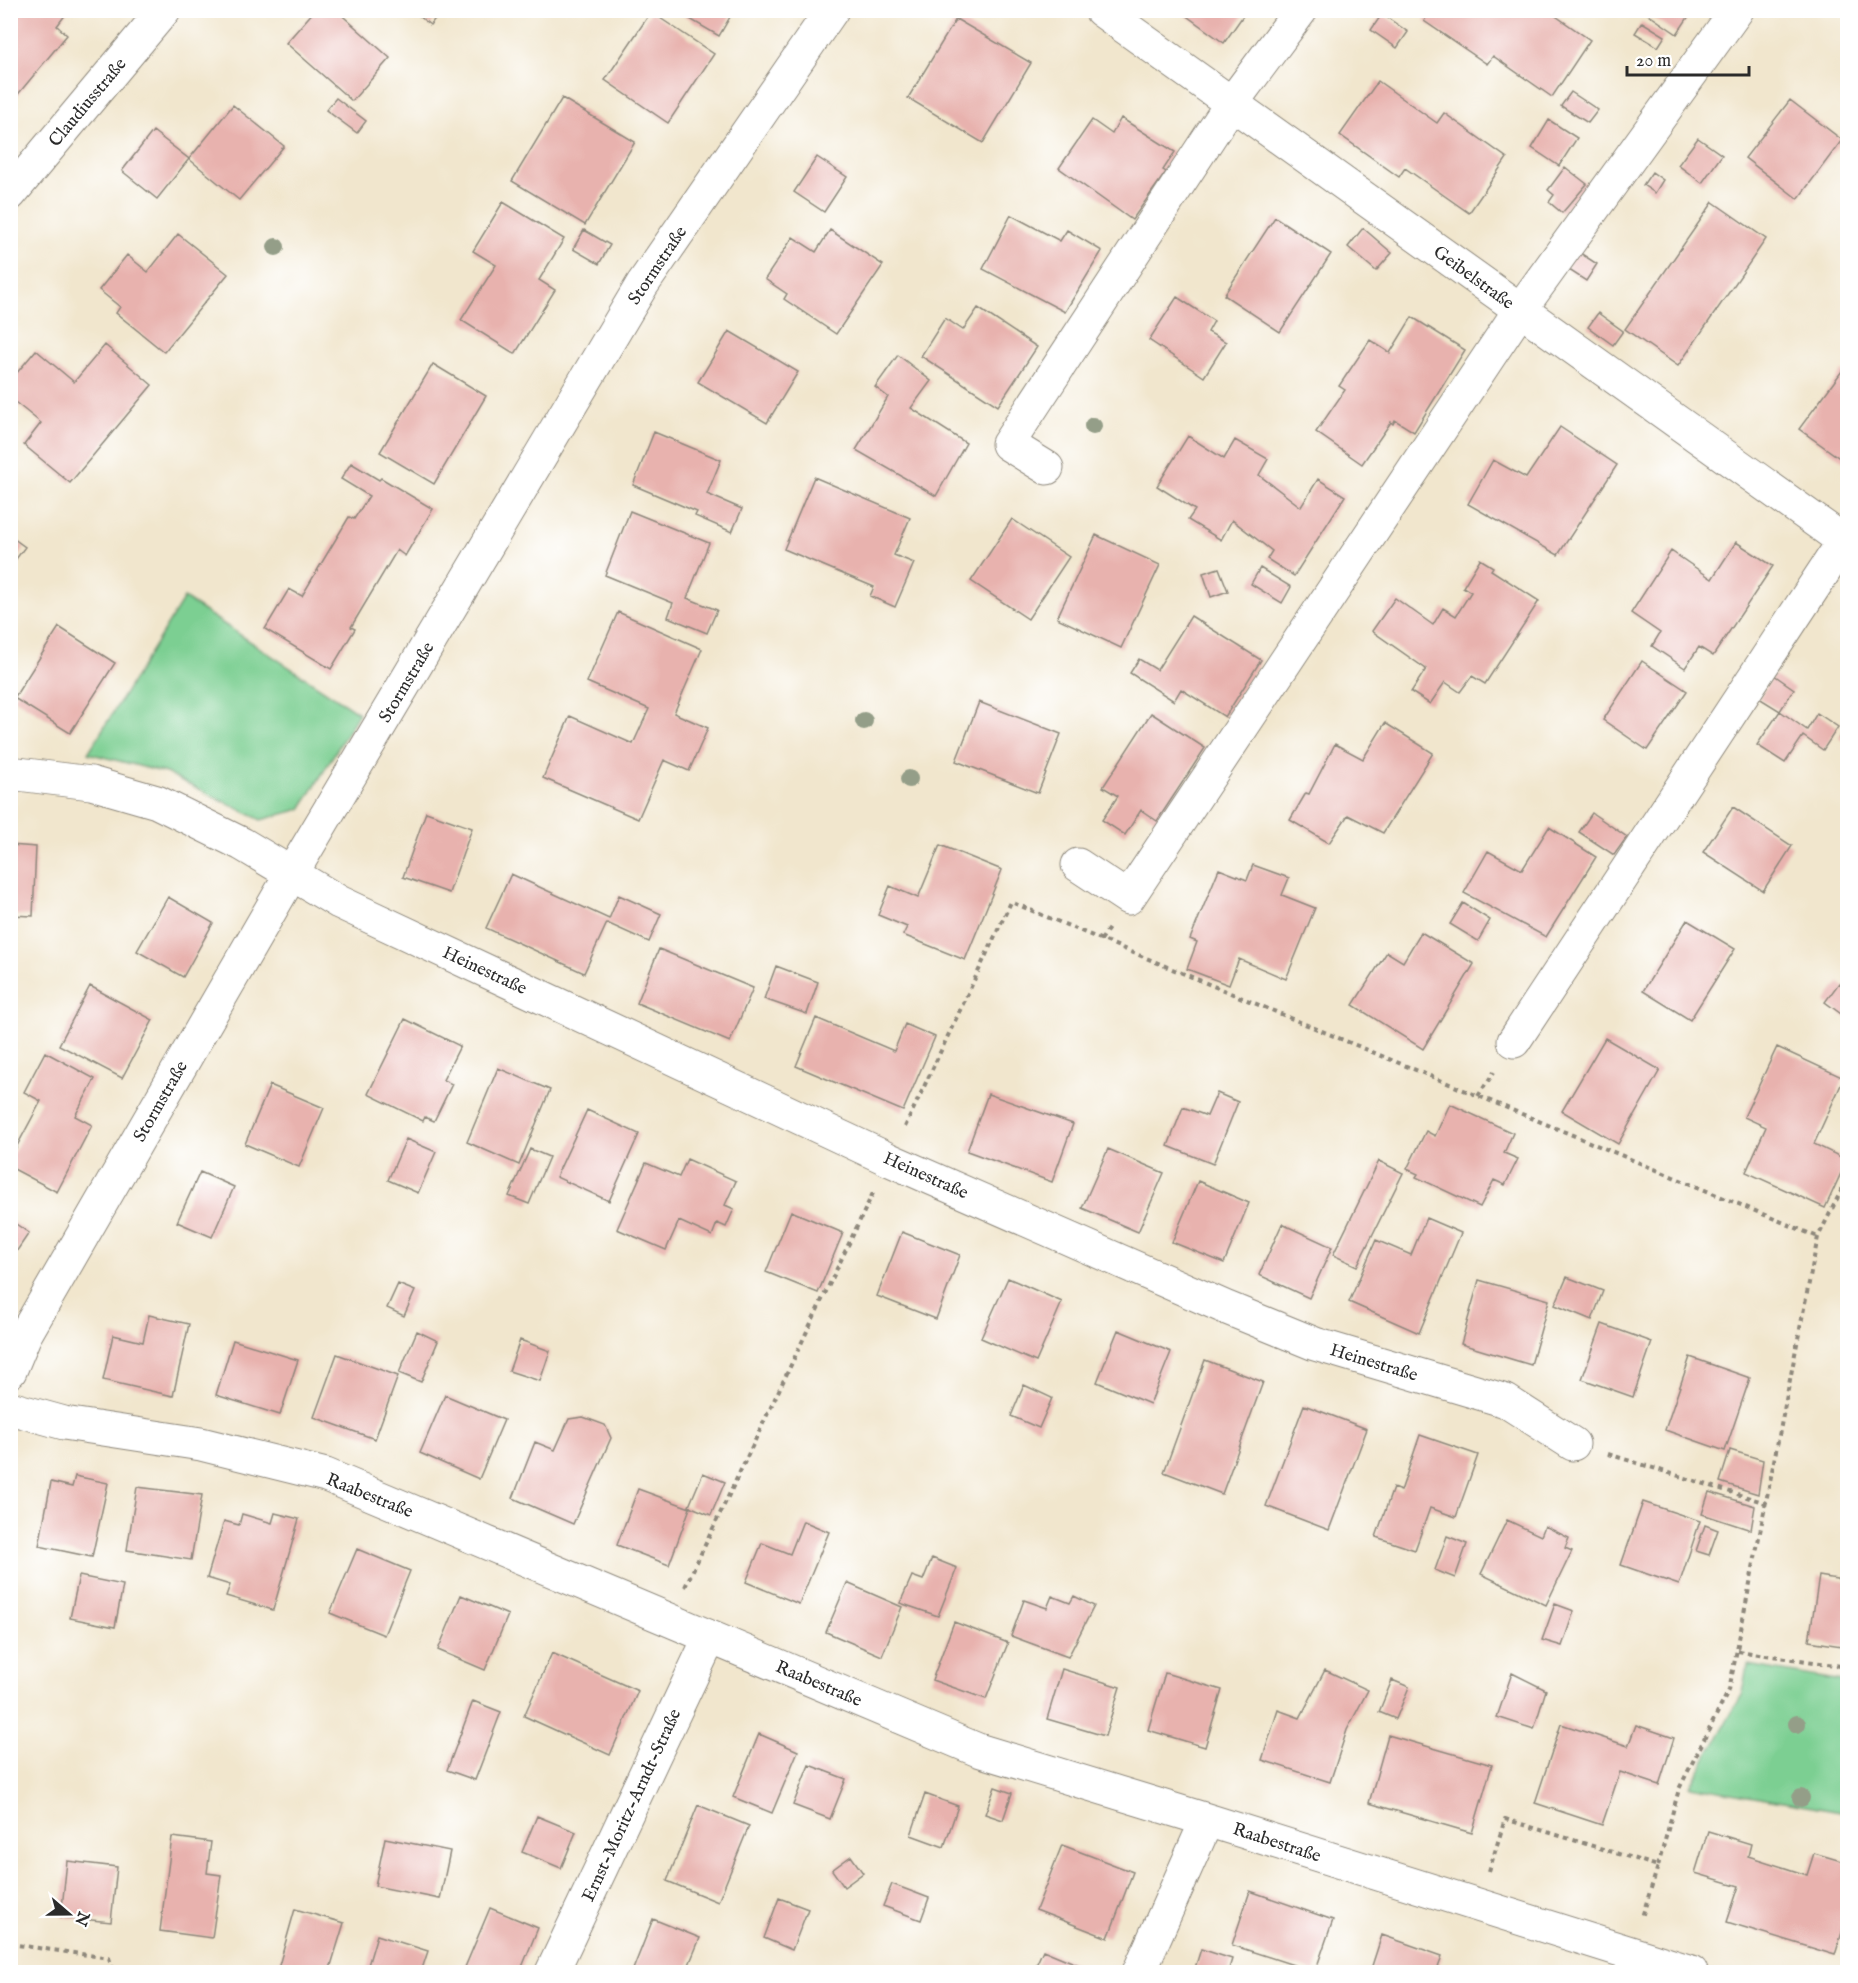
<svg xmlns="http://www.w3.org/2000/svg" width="1858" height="1983" font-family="'IM FELL English',serif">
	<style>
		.green { fill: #7bcf92; stroke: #537d5e; stroke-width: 1.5 }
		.building { fill: #e8b2ae }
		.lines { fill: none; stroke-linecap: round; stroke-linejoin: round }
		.minor-casing { stroke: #8e887c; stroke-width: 35 }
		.path { stroke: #8e887c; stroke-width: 4; stroke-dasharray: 4.5 4.5; stroke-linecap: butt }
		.minor { stroke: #fff; stroke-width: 33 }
		.tree { fill: #949e88 }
		.labels { text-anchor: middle; stroke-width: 6; stroke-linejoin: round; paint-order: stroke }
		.street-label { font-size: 18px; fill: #2b2b2b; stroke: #fff }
	</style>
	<rect width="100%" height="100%" fill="#fff"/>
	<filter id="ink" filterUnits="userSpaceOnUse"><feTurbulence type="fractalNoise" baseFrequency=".0167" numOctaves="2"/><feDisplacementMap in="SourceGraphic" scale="12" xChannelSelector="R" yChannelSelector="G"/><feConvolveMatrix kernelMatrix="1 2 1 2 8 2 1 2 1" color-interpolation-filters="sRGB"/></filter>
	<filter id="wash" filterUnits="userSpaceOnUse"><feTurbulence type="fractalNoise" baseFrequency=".008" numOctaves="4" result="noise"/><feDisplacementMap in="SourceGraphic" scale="24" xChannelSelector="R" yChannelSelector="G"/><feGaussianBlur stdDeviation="1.35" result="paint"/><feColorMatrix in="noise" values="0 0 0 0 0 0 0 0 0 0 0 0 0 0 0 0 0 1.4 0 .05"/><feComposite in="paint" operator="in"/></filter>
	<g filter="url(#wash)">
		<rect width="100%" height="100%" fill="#f1e6cd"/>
		<path class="green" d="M184 598 359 713 301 809 261 820 166 773 88 753Z
			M1748 1665 1847 1682V1813L1690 1786 1743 1693Z"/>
		<g id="blocks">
			<path class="building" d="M10 10H69L57 26 67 35 10 104Z
				M315 10H336L390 58 352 101 286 43Z
				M412 10H442L430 25Z
				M686 10H734L719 36 683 15Z
				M1187 10H1247L1224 43 1184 14Z
				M1431 10H1547L1590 40 1552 97 1493 56 1487 64 1424 21Z
				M1642 10H1693L1677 34Z
				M651 12 714 54 668 123 605 80Z
				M1382 14 1408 32 1397 48 1371 30Z
				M956 19 1031 63 983 143 908 98Z
				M1642 22 1665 36 1658 47 1635 33Z
				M1378 81 1437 123 1444 113 1507 158 1469 213 1405 168 1399 177 1340 135Z
				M1571 92 1598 110 1588 123 1561 106Z
				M336 98 366 121 357 133 326 110Z
				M562 98 635 142 585 225 512 181Z
				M1790 100 1842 140 1798 199 1745 158Z
				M233 105 284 146 239 200 189 159Z
				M1121 118 1175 152 1163 170 1166 172 1132 220 1059 168 1092 120 1112 134Z
				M1549 120 1577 138 1559 166 1532 148Z
				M153 131 189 159 157 199 122 171Z
				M1698 138 1722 155 1702 183 1678 165Z
				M817 157 847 177 824 212 794 192Z
				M1565 167 1587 184 1562 213 1549 202 1554 195 1548 190Z
				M1652 172 1663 180 1655 193 1643 185Z
				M503 202 564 239 539 280 555 290 515 354 461 320 496 265 473 251Z
				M1713 202 1766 239 1678 366 1625 329Z
				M1011 215 1060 241 1067 230 1102 251 1065 312 983 269Z
				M1275 217 1331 254 1280 332 1224 295Z
				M1363 228 1392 253 1376 271 1348 247Z
				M584 230 610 245 599 264 573 249Z
				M830 230 883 265 836 334 784 299 787 294 765 279 793 237 816 252Z
				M178 234 228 274 164 352 116 313 120 307 99 290 127 255 148 272Z
				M1577 251 1597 264 1586 281 1566 268Z
				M1177 297 1214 321 1208 332 1226 342 1204 377 1149 340Z
				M978 308 1037 347 998 406 921 356 945 318 963 330Z
				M1598 313 1623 331 1613 345 1588 327Z
				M1412 317 1465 350 1414 432 1395 420 1393 424 1391 422 1362 464 1316 432 1345 390 1339 386 1370 340 1390 353Z
				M729 331 798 372 767 423 698 382Z
				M105 345 152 385 70 483 24 445 41 423 10 398V381L36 350 74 382Z
				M898 355 931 381 911 408 966 443 936 496 856 450 888 397 875 387Z
				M433 364 486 396 434 484 380 452Z
				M1842 371 1848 375V464L1799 429Z
				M1560 427 1617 465 1558 555 1468 504 1493 460 1526 478Z
				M654 432 721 460 707 494 742 509 732 532 695 516 697 512 633 485Z
				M1188 436 1224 459 1235 440 1268 459 1259 475 1301 507 1318 479 1345 496 1294 576 1267 559 1272 551 1232 520 1221 540 1188 520 1195 510 1157 486Z
				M351 463 379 480 381 478 433 509 405 556 397 550 351 627 355 629 331 669 265 629 289 589 302 596 349 517 354 519 369 496 341 479Z
				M814 477 910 518 894 555 914 563 895 607 870 596 874 587 784 549Z
				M630 511 709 543 687 598 717 610 707 633 668 617 673 603 605 575Z
				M1012 519 1069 557 1028 619 971 581Z
				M1096 535 1160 565 1121 648 1057 618Z
				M10 536 25 547 10 567Z
				M1736 542 1773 566 1713 656 1699 647 1685 668 1652 646 1660 633 1631 613 1671 551 1712 579Z
				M1480 559 1493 567 1491 570 1539 601 1485 684 1472 676 1460 692 1445 682 1430 704 1411 692 1426 669 1372 631 1395 598 1433 625 1443 608 1456 616 1471 592 1463 587Z
				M1219 568 1228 591 1211 597 1203 573Z
				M1260 568 1291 587 1282 603 1251 584Z
				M618 612 702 649 674 713 708 728 689 771 664 760 638 819 543 778 570 716 633 744 649 709 587 682Z
				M1191 616 1261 660 1225 717 1181 689 1174 701 1130 673 1139 659 1157 670Z
				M59 627 115 663 70 733 14 698Z
				M1642 661 1687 691 1647 750 1603 720Z
				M1774 675 1794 689 1780 711 1759 698Z
				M979 702 1061 734 1038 793 956 761Z
				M1780 711 1807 730 1817 713 1838 727 1823 750 1803 736 1785 763 1757 745Z
				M1151 713 1205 748 1157 821 1141 810 1125 835 1102 820 1118 796 1103 787Z
				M1385 723 1433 753 1383 833 1348 815 1329 843 1290 820 1306 793 1309 794 1335 744 1363 759Z
				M1848 725V744L1839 738Z
				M1733 807 1792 846 1763 891 1703 852Z
				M426 812 472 828 449 893 403 877Z
				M1592 813 1627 837 1614 855 1579 832Z
				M1549 827 1596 857 1546 937 1464 893 1488 851 1522 870Z
				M10 845 36 847 33 916 10 915Z
				M940 845 1002 870 965 960 903 935 907 927 878 915 890 886 918 898Z
				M1253 865 1289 878 1282 895 1315 908 1286 979 1239 959 1229 985 1187 969 1197 942 1190 939 1219 869 1247 880Z
				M511 874 609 919 619 895 661 914 649 942 607 923 584 973 486 928Z
				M168 897 213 923 183 977 137 951Z
				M1463 903 1490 920 1478 941 1450 924Z
				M1687 920 1735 949 1690 1020 1643 991Z
				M1421 932 1474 964 1423 1049 1353 1005 1387 952 1403 962Z
				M659 949 753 988 730 1042 637 1003Z
				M776 966 818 982 807 1014 764 999Z
				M1839 983 1848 990V1019L1825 1002Z
				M90 986 153 1020 122 1078 59 1045Z
				M816 1018 894 1051 905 1024 935 1037 903 1111 796 1066Z
				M405 1019 460 1046 443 1080 452 1084 434 1121 425 1117 423 1121 368 1094Z
				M1605 1038 1660 1070 1618 1144 1562 1111Z
				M1777 1047 1844 1078 1814 1144 1847 1160 1825 1208 1746 1172 1766 1127 1744 1117Z
				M45 1052 95 1079 75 1116 92 1125 57 1192 10 1167V1159L41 1101 24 1092Z
				M498 1068 550 1090 519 1165 467 1142Z
				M270 1085 324 1108 299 1167 245 1144Z
				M1217 1093 1238 1102 1213 1164 1168 1146 1183 1107 1207 1116Z
				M988 1094 1073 1124 1052 1182 967 1151Z
				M1450 1104 1513 1133 1504 1153 1518 1159 1505 1185 1494 1180 1480 1207 1416 1177 1418 1174 1407 1169 1426 1131 1435 1136Z
				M587 1110 639 1134 609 1201 556 1177Z
				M406 1139 436 1152 418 1193 388 1180Z
				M530 1149 549 1157 529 1204 509 1196Z
				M1108 1149 1164 1173 1138 1232 1082 1208Z
				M687 1159 736 1181 725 1205 734 1209 726 1227 717 1223 712 1236 679 1221 666 1250 617 1229 646 1163 679 1177Z
				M1379 1161 1403 1173 1357 1266 1333 1255Z
				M200 1172 234 1187 212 1237 177 1222Z
				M1198 1181 1249 1203 1224 1263 1172 1242Z
				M791 1211 843 1233 818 1293 766 1272Z
				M1426 1218 1461 1233 1419 1333 1349 1302 1376 1240 1411 1255Z
				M10 1220 29 1233 10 1261Z
				M1282 1224 1332 1247 1309 1298 1259 1275Z
				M902 1232 960 1255 936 1319 877 1296Z
				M1567 1277 1603 1291 1592 1320 1555 1305Z
				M1008 1278 1062 1302 1036 1362 981 1338Z
				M1479 1280 1549 1300 1531 1365 1461 1344Z
				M398 1284 415 1291 404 1316 387 1308Z
				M149 1315 189 1324 173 1396 103 1380 113 1335 143 1342Z
				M1602 1324 1652 1342 1633 1397 1582 1379Z
				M1118 1330 1171 1352 1150 1404 1097 1382Z
				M417 1331 438 1341 421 1382 399 1373Z
				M233 1340 298 1360 280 1415 216 1395Z
				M520 1340 550 1351 540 1381 509 1371Z
				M337 1354 398 1376 375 1439 314 1417Z
				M1690 1357 1750 1378 1725 1451 1665 1430Z
				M1205 1360 1263 1382 1222 1494 1164 1472Z
				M1024 1385 1052 1398 1039 1428 1011 1416Z
				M445 1395 504 1420 479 1479 420 1453Z
				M1304 1405 1367 1429 1329 1530 1266 1506Z
				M583 1417 605 1425 611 1438 573 1524 513 1498 535 1442 555 1450 569 1419Z
				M1420 1435 1478 1455 1456 1517 1430 1508 1415 1550 1376 1537 1393 1488 1401 1491Z
				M1730 1450 1763 1460 1758 1494 1720 1482Z
				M703 1473 725 1482 711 1515 689 1506Z
				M75 1476 108 1483 92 1557 39 1546 51 1482 72 1487Z
				M137 1487 202 1495 191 1560 127 1550Z
				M638 1489 690 1508 669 1565 617 1545Z
				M1709 1492 1755 1506 1751 1530 1702 1514Z
				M1643 1502 1700 1521 1679 1585 1621 1565Z
				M275 1513 299 1519 273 1610 226 1596 230 1585 207 1578 224 1521 239 1525 242 1514 272 1523Z
				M1507 1520 1541 1536 1545 1526 1569 1538 1565 1548 1572 1551 1546 1605 1481 1574Z
				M803 1521 829 1532 799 1604 746 1582 762 1543 790 1554Z
				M1705 1525 1718 1530 1709 1555 1696 1551Z
				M1447 1536 1467 1544 1455 1578 1435 1570Z
				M357 1549 410 1571 384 1635 330 1613Z
				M932 1558 957 1568 938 1616 900 1603 912 1576 923 1580Z
				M79 1576 123 1585 115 1627 70 1618Z
				M1819 1576 1848 1581V1647L1809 1641Z
				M847 1583 902 1607 882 1656 826 1632Z
				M461 1595 508 1615 485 1670 438 1650Z
				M1052 1596 1070 1603 1074 1596 1094 1606 1068 1657 1011 1636 1024 1600 1047 1608Z
				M1555 1604 1574 1611 1562 1646 1542 1640Z
				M954 1622 1008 1643 986 1699 932 1680Z
				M552 1653 638 1691 610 1755 524 1716Z
				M1062 1669 1120 1687 1105 1736 1047 1719Z
				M1325 1670 1368 1690 1347 1730 1330 1782 1262 1760 1278 1710 1300 1718Z
				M1165 1673 1222 1690 1205 1747 1148 1730Z
				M1512 1673 1546 1690 1534 1729 1497 1717Z
				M1392 1680 1409 1687 1396 1719 1379 1712Z
				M473 1701 501 1712 475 1780 447 1770Z
				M1561 1724 1628 1746 1636 1725 1674 1738 1659 1785 1620 1772 1602 1825 1535 1803Z
				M759 1734 798 1751 772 1813 733 1797Z
				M1388 1735 1492 1765 1472 1833 1369 1803Z
				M809 1765 846 1779 830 1819 793 1805Z
				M995 1787 1012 1793 1003 1820 985 1814Z
				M925 1794 958 1806 944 1847 911 1835Z
				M698 1805 749 1826 718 1902 667 1881Z
				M537 1816 576 1832 561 1868 522 1852Z
				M1708 1831 1751 1844 1748 1856 1807 1875 1814 1853 1848 1863V1913L1835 1955 1727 1922 1739 1886 1695 1873Z
				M172 1837 211 1842 207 1873 221 1875 212 1938 160 1931Z
				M385 1838 450 1851 440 1899 375 1886Z
				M1062 1845 1133 1872 1108 1938 1036 1910Z
				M851 1856 863 1873 844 1887 832 1870Z
				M67 1861 117 1867 111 1922 61 1917Z
				M892 1884 929 1898 921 1920 883 1906Z
				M1250 1891 1333 1920 1315 1972 1232 1945Z
				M779 1898 808 1909 792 1950 764 1938Z
				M490 1908 538 1928 520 1972H463Z
				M295 1909 344 1923 329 1972H290L278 1969Z
				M653 1919 700 1938 686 1972H632Z
				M377 1935 428 1951 421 1972H366Z
				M1382 1935 1442 1956 1436 1972H1370Z
				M1201 1949 1232 1959 1228 1972H1208L1195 1968Z
				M1043 1950 1096 1972H1033Z"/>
		</g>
	</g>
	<g filter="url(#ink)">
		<use href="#blocks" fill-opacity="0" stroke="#8e887c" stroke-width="1.5"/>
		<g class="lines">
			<g class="minor-casing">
				<path id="minor" d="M1101 10 1848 544
					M10 194 164 10
					M1047 468 1008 444 1231 104 1301 10
					M10 773 91 783 157 802 242 844 339 902 890 1160 1227 1308 1315 1344 1506 1401 1573 1444
					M1078 865 1128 898 1520 310 1737 10
					M1514 1041 1848 535
					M10 1371 25 1335 292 873 642 285 832 10
					M10 1408 64 1423 201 1444 326 1475 978 1750 1207 1820 1691 1972
					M552 1972 710 1637
					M1139 1972 1207 1820"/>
			</g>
			<path class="path" d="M1101 940 1109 928
				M1478 1096 1494 1072
				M905 1127 1011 902 1818 1237
				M1608 1454 1766 1503
				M685 1587 873 1193
				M1738 1651 1848 1667
				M10 1851H16
				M1658 1866 1679 1789 1729 1690 1818 1237 1848 1177
				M1489 1871 1505 1819 1658 1866 1642 1917
				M10 1944 109 1958 114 1972"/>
			<use href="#minor" class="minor"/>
		</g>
		<g class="tree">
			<circle cx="276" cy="247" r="9"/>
			<circle cx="1093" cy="426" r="9"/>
			<circle cx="864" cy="721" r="9"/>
			<circle cx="909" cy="779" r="9"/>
			<circle cx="1797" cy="1724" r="9"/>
			<circle cx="1801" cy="1798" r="9"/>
		</g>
	</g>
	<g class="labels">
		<g class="street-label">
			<text transform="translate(87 102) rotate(-50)" y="6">Claudiusstraße</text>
			<text transform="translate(657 265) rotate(-56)" y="6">Stormstraße</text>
			<text transform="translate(1474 277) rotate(36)" y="6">Geibelstraße</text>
			<text transform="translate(406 682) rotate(-59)" y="6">Stormstraße</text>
			<text transform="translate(485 970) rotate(25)" y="6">Heinestraße</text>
			<text transform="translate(160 1101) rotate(-60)" y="6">Stormstraße</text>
			<text transform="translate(926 1175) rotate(24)" y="6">Heinestraße</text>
			<text transform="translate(1374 1362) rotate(17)" y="6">Heinestraße</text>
			<text transform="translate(370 1495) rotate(22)" y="6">Raabestraße</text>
			<text transform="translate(819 1683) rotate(23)" y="6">Raabestraße</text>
			<text transform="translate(631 1805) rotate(-65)" y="6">Ernst-Moritz-Arndt-Straße</text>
			<text transform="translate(1277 1842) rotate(18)" y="6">Raabestraße</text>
		</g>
	</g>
	<rect width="1858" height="1983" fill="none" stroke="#fff" stroke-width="36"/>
	<g transform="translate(69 1914) rotate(110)" stroke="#ffffff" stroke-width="4.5" paint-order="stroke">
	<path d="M0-4.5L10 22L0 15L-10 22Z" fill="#2b2b2b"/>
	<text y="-9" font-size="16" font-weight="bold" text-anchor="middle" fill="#2b2b2b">N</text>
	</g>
	<path d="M1627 66v9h122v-9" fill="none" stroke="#2b2b2b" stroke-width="3"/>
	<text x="1636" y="66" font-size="18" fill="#2b2b2b" stroke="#ffffff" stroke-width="4.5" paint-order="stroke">20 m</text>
</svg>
